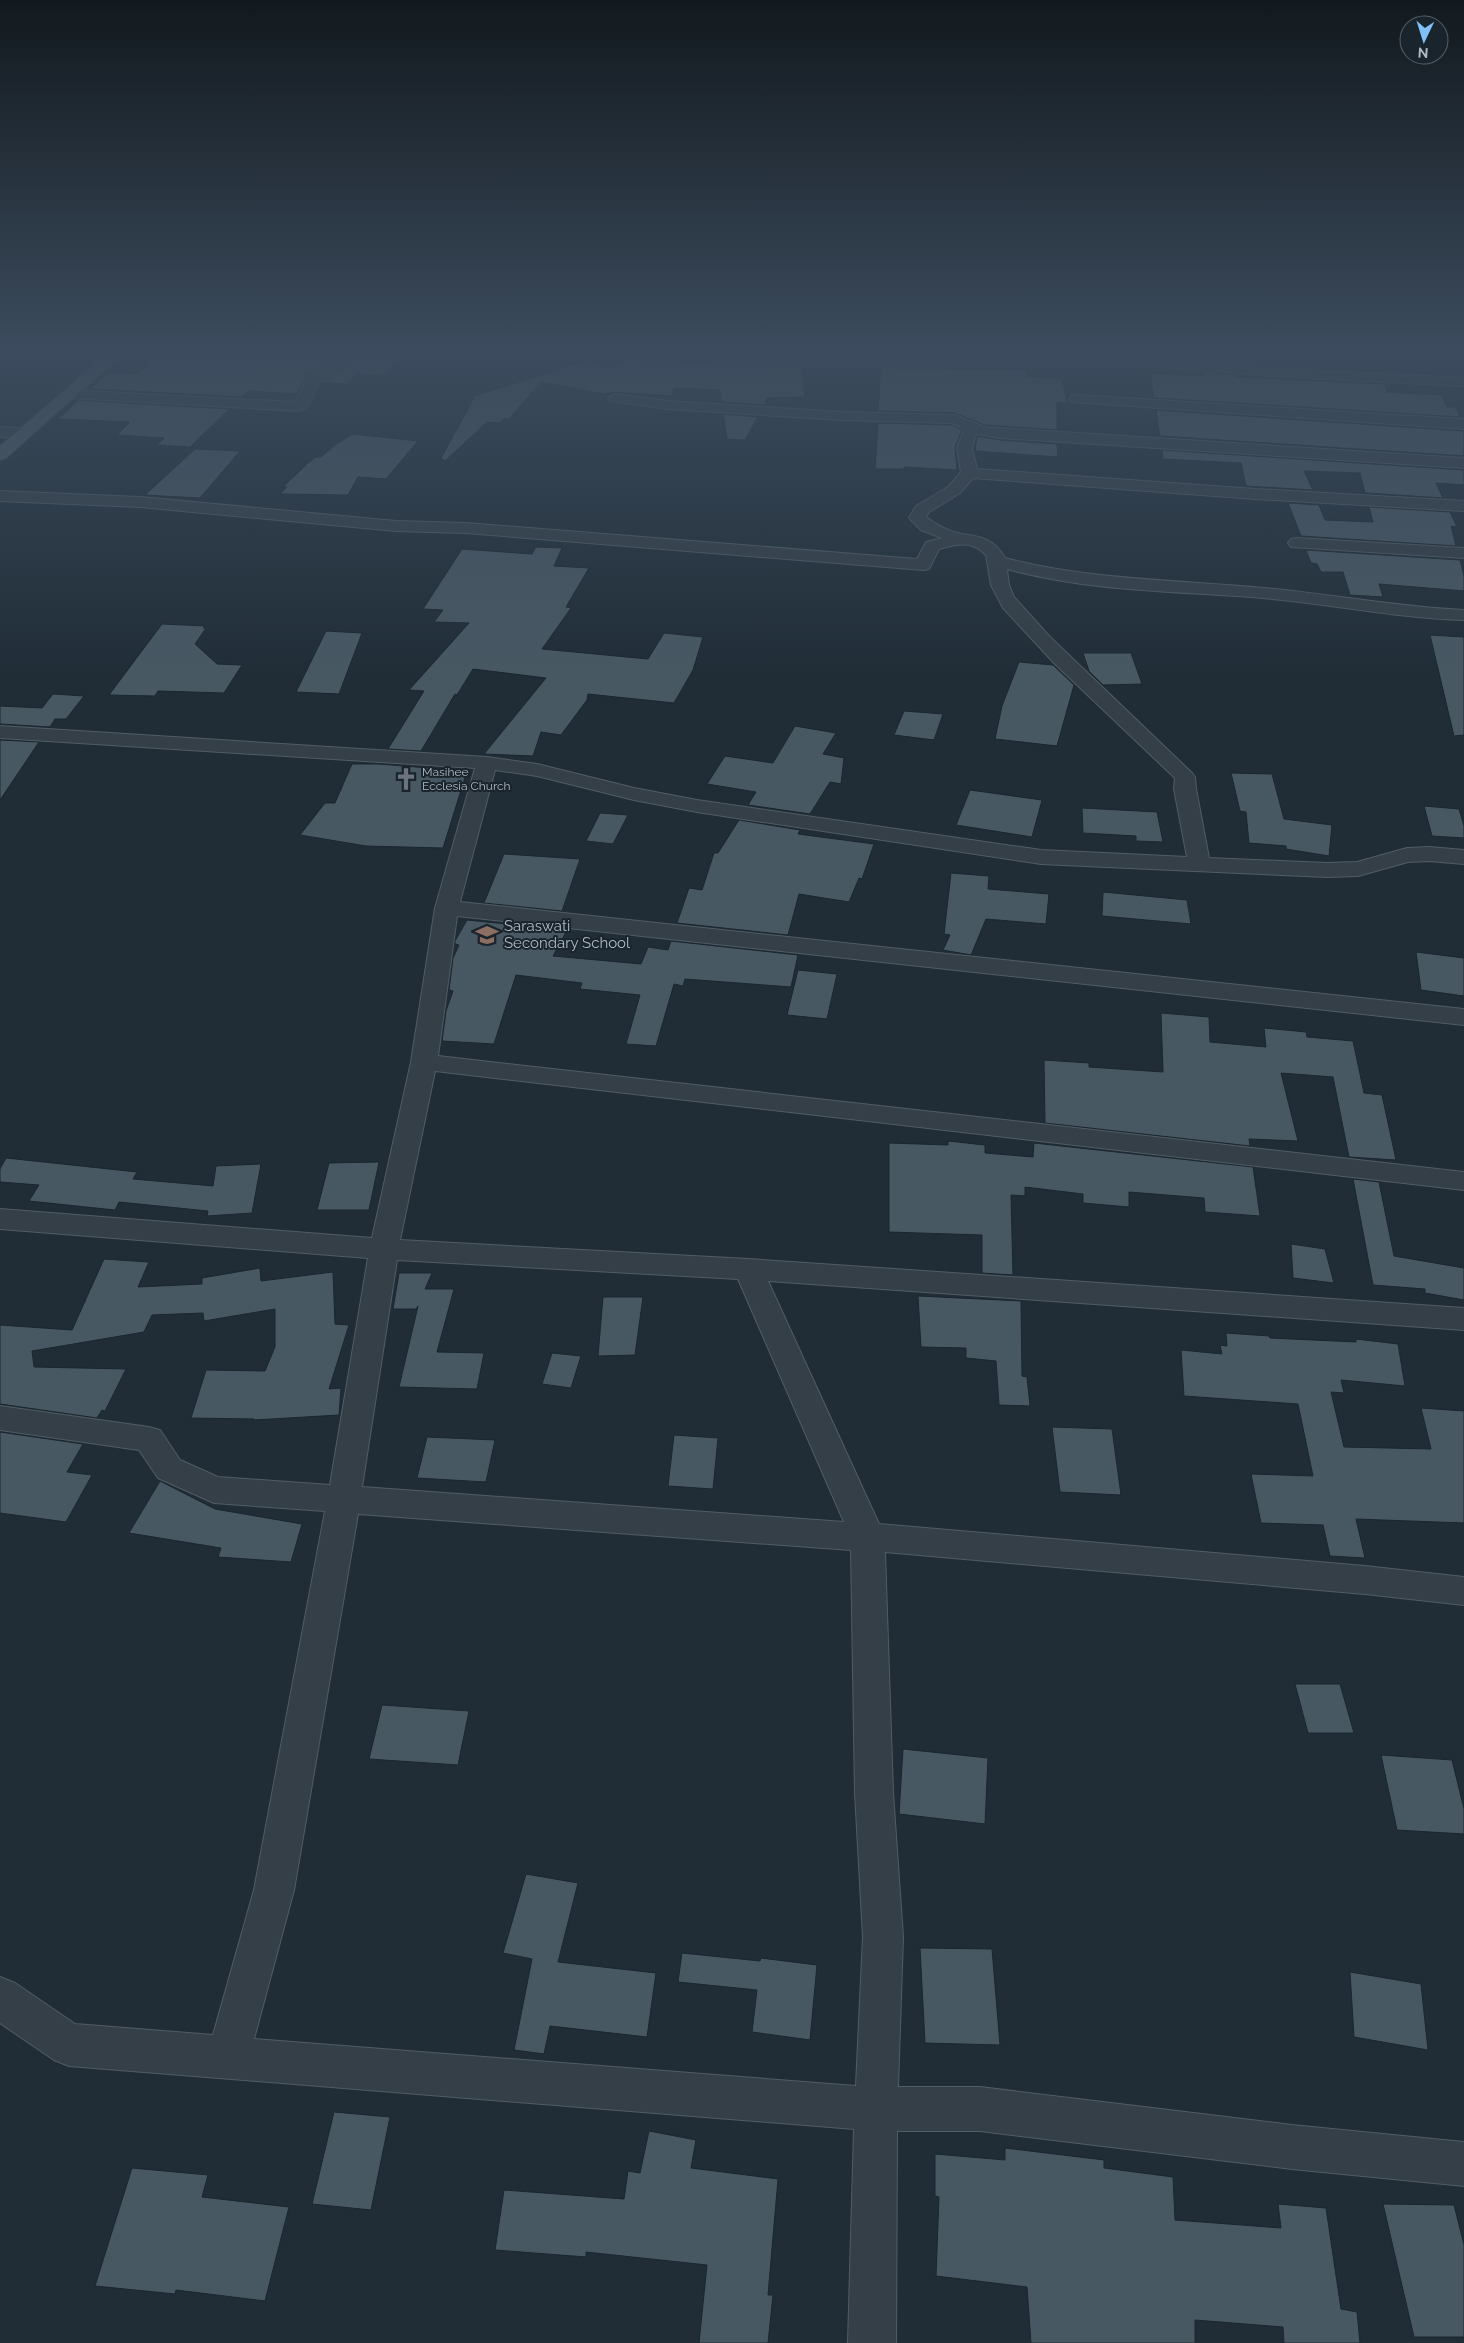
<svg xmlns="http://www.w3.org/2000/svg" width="1464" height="2343" font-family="Raleway,sans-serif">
  <rect width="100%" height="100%" fill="#202d37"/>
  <!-- building -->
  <path fill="#485863" stroke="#1b262e" d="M217,349l89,2 32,4 -31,20 -10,19 -49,-3 -6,6 -152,-8 18,-16 30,1 24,-22 52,2z
    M371,349h43l-34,27 -23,-3 -10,11 -25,-2z
    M646,349h109l-2,6z
    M915,349h28l1,7h-29z
    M587,360l25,9 7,-8 182,7 4,29 -38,1 -3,7 -43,-3 -1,-12 -46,-2 -2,8 -57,-4 -11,2 -63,-12 -32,37h-6l-3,4 -13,-1 -42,39 -4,-3 34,-62z
    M881,368l145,2 1,7 35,1 5,25 -10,-1v28l-72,-5 -30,-12 -77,-2z
    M1204,372l32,3v2l149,7 2,8 55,3 5,12h8l5,10 -306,-19 -4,-24 54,2z
    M78,400l151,9 -39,38 -33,-2 7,-7 -47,-3 13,-13 -72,-3z
    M1156,410l308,21v25l-304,-20z
    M723,414l35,3 -13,23 -18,-1z
    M878,423l74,2 10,5 -7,17 2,23 -53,-3v2h-29z
    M353,434l65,7 -32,38 -28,-2 -10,18 -68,-1 7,-7h-4l25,-24 8,-6h5l14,-12z
    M977,436l23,4 57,4 1,13 -83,-6z
    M195,449l45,2 -40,47 -55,-3z
    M1162,450l302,20v15l-28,-2 7,15 -78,-5 -5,-20 -56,-2 9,19 -67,-4 -5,-23 -78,-4z
    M1288,503l31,2 6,15 48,2 -4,-15 81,5 7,15 -6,-1 5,20 -155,-10z
    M536,547l26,1 -8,18 35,2 -23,39 5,1 -29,41 106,10 16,-26 39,4 -10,33 -19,33 -86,-9 -1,6 -26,35 -20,-3 -8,24 -49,-2 62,-76 -73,-9 -16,26 -2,-1 -34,57 -33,-2 36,-58 -15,-1 60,-67 -35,-1 9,-12 -20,-1 39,-60 70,5z
    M1306,550l154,10 4,16v15l-85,-7 4,13 -33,-2 -7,-23h-22l-4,-8 -6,-1z
    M162,624l43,2 -2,2h3l-11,16 22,20 25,1 -18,28 -66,-2 -3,5 -46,-1z
    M326,631l36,2 -23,61 -43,-2z
    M1430,635l34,2v98l-10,1z
    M1083,653h48l11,31 -39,1 -14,-14z
    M1019,662l34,3 21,20 -17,61 -62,-7 7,-33z
    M53,694l31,2 -18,23h-11l-5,8 -50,-3v-18l42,2z
    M904,711l39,3 -9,26 -40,-5z
    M795,726l41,7 -13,21 21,4 -3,26 -11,-2 -20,32 -62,-9 8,-13 -49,-8 18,-28 48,7z
    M0,740l39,2 -39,58z
    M352,764h26l89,7 -24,77 -77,-2 -66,-11 25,-32h10z
    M1231,773l41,1 12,45 48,6 -3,31 -43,-7v-3l-37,-3 -3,-31 -6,-1z
    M970,790l72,10 -10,37 -76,-12z
    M1424,806l35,3 5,17v12l-32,-2z
    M1082,808l75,4 6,30 -27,-1v-5l-53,-3z
    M600,813l28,2 -15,29 -27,-3z
    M739,820l61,10 -2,4 76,10 -12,35 -3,-1 -10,24 -50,-8 -11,41 -111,-12 12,-35 13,2 12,-37h4z
    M504,854l76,5 -18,52 -78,-8z
    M951,873l38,3 -1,13 61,5 -3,30 -60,-5 -15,36 -28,-5 7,-15 -6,-1z
    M1103,892l84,8 4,24 -89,-8z
    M467,920l89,9 -1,2 11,1 -13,24 88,8 7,-17 20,3 3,-9 127,14 -7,32 -106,-8 -2,7 -9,-2 -18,62 -30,-2 14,-49 -60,-6 2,-6 -66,-8 -22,69 -52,-3 4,-30 7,-20 -4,-1 4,-32 6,-13 -4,-1v-3z
    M1416,952l48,6v38l-43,-6z
    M798,970l39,4 -10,45 -40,-4z
    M1161,1013l48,4 1,25 56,5 -2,-19 42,4 1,5 46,4 11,52 18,2 14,65 -47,-3 -16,-80 -52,-4 17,68 -49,-2 1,7 -205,-23 -1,-63 45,3v4l74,5z
    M948,1141l37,4v8l48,4 1,-14 219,24 7,49 -55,-4 -1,-14 -75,-6v15l-46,-4v-9l-58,-7v9l-14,-1 2,80 -31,-2v-38l-93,-3v-89l59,2z
    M6,1158l131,14 -4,7 80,7 3,-20 45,-2 -9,49 -45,3 1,-5 -89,-9 -4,8 -86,-9 10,-16 -39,-3v-13z
    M379,1162l-10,48h-52l12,-47z
    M1353,1179l26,3 15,74 70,12v32l-39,-7v-4l-52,-4z
    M1291,1244l34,5 9,34 -41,-5z
    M104,1259l45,3 -11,25 64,-3v-6l58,-10 1,13 72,-9 2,52 14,1 -20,64 12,-1 -2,27 -85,5v-1l-63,-1 15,-48 59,1 10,-24v-38l-71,12 -1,-8 -51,2 -8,17 -112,19 2,16 92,2 -21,42 -3,-1 -5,8 -97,-14v-79l72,5z
    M399,1273h33l-7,16h29l-17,63 47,1 -7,36 -78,-2 19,-81 -2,3h-23z
    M918,1296l103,5 1,75 5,1 3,29 -31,-1 -3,-44 -30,-3v-10l-45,-1z
    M603,1297h40l-8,58 -37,1z
    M1226,1333l43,3 1,2 86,4v-3l42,5 7,42 -64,-6 3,13 -13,-1 13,55 87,2 -10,-41 43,3v112l-108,-4 9,39 -35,-2 -7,-31 -62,-2 -10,-49 62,2 -15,-72 -114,-8 -3,-46 41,4 -2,-9 7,1z
    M552,1353l29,3 -10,32 -29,-4z
    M1052,1427l60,2 9,66 -61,-3z
    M0,1432l83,12 -16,28 25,3 -26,47 -66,-9z
    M674,1435l44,3 -5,51 -45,-3z
    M427,1437l68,3 -9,42 -69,-4z
    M160,1481l55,28 87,15 -11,38 -73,-5 3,-9 -92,-15z
    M1295,1684h45l14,49h-46z
    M382,1705l87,6 -11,54 -89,-6z
    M903,1749l85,9 -3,66 -86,-10z
    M1381,1755l71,5 12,49v25l-67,-4z
    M526,1874l52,9 -20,79 98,11 -9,64 -97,-11 -6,28 -30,-4 18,-91 -29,-6z
    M920,1948l72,1 8,96 -75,-2z
    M682,1953l78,8 1,-3 56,7 -7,75 -58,-8 5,-42 -79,-8z
    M1350,1972l71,12 7,66 -74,-13z
    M334,2112l56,5 -19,93 -59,-6z
    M649,2131l47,9 -5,28 87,11 -10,116h5l-5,48h-69l8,-78 -121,-13v5l-91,-7 9,-60 120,9 4,-28 12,2z
    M1005,2148l99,12v8l69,9 2,43 106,8 -3,-24 48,4 15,101 16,3 3,31h-76l-1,-16 -88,-7v23h-164l-4,-56 -91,-11 3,-79 -4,-1v-42l70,6z
    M132,2168l76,7 -6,22 87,10 -24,94 -89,-11 -1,4 -80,-8z
    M1383,2204l71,1 10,40v92h-50z"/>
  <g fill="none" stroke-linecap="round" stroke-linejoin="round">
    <defs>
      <path id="street" d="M350,349h16l-47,33 -12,25 -7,4 -232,-13 -7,-4 7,-4 227,12 13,-25z
        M507,349h78l179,8 402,2 135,11 163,8v8l-163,-8 -135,-11 -402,-2 -83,-2 -167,-10z
        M615,394l53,7 174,11 113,3 30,12 15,1 464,30v10l-464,-30 -24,-4 -4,14 5,21 278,20 209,12v10l-209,-12 -282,-21 -13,15 -31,19 -3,5c9,7 24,15 36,17 19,2 33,6 43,24 85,22 172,22 259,30 67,6 133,19 200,22v10c-67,-2 -134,-16 -201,-22 -86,-7 -172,-6 -256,-29l2,16 5,12 36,40 142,136 3,4 1,12 13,69 118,5 30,-1 50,-14 22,-1 35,3v14l-35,-3 -21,1 -50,14 -31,1 -286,-13 -344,-52 -63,-12 -97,-24 -42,-6 -35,132 1004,107v16l-1007,-109 -19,140 1026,116v18l-1029,-119 -35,169 348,19 716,49v22l-696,-49 111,243 486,42 99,11v28l-99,-11 -480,-42 8,241 10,144 -5,150h82l312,38 172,17v44l-172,-17 -312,-38h-83l-1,212h-48l6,-214 -785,-63 -15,-6 -54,-37v-46l15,6 60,41 138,11 41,-145 71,-379 -111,-8 -56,-25 -19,-28 -139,-20v-24l149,21 11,3 20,30 38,17 112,8 38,-227 -368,-29v-20l372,29 39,-176 24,-154 40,-140 -475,-30v-12l487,31 50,7 97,24 63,12 344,50 146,7 -13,-68 1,-11 -119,-113 -53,-57 -12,-23 -5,-30c-14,-15 -29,-11 -47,-6l-10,20 -6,1 -457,-37 -70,-2 -256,-24 -140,-6v-10l140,6 256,24 70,2 451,36 9,-17 16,-4 -21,-8 -12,-12 7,-12 32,-19 13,-15 -4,-24 7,-19 -12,-6 -110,-3 -174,-11 -58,-8 -2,-3zM397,1260l341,19 106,243 -482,-35zM358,1514l493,36 4,243 8,144 -7,149 -602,-47 40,-149z
        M1076,395l388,24v10l-393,-27 -2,-3 2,-3z
        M0,427l23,1 8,5 -8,5 -23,-1z
        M1297,538l167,10v10l-173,-11 -3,-4 3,-4z"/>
      <path id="primary" d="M113,349h15l-122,109 -6,2v-14z"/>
    </defs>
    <!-- street casing -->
    <use href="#street" stroke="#515d65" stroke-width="2"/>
    <!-- primary casing -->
    <use href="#primary" stroke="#3d4851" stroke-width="2"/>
    <!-- street -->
    <use href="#street" fill="#343f47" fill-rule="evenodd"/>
    <!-- primary -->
    <use href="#primary" fill="#515e68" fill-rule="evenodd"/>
  </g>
  <!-- sky -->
  <linearGradient id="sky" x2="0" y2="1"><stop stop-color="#12191e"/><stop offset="0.52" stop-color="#3c4c5e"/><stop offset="1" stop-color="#3c4c5e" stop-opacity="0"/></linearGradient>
  <rect width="1464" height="677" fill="url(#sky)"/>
  <!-- icons -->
  <defs>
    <symbol id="church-bare" viewBox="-9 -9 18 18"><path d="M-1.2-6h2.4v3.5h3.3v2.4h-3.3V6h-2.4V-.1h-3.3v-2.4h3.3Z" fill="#6b7280" stroke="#19242c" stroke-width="2.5" paint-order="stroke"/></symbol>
    <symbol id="school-bare" viewBox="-9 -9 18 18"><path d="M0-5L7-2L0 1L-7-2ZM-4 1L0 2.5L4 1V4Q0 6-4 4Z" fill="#8d6e63" stroke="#19242c" stroke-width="2.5" paint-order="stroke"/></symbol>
  </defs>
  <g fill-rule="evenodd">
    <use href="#church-bare" x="390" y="763" width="32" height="32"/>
    <use href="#school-bare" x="471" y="919" width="32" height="32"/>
  </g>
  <g text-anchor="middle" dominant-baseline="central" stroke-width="4" stroke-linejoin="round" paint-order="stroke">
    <!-- far-poi labels -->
    <g font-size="12" fill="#aebac4" stroke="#19242c" text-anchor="start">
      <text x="422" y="772">Masihee<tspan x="422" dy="14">Ecclesia Church</tspan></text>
    </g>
    <!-- poi labels -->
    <g font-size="15" fill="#aebac4" stroke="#19242c" text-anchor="start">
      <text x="504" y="926">Saraswati<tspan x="504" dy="17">Secondary School</tspan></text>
    </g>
  </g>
  <!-- north arrow -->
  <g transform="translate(1424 40) rotate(184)"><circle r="24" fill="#19242c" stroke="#556069"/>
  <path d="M0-4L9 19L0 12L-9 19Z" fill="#80bff7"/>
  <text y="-8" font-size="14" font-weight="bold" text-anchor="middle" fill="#aebac4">N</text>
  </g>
</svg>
